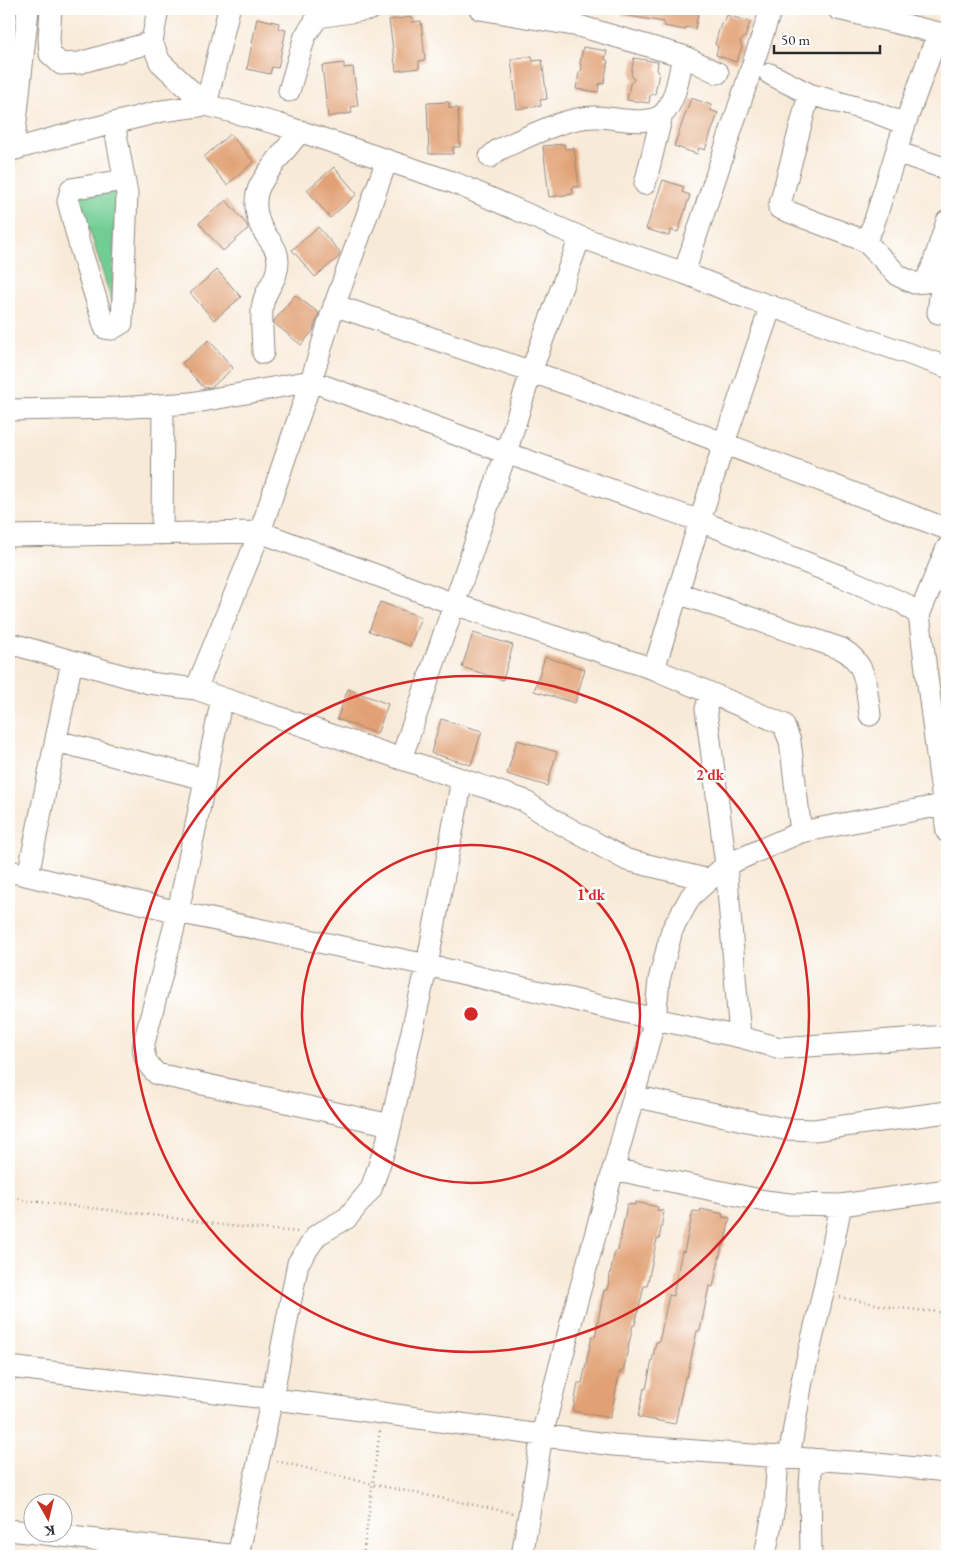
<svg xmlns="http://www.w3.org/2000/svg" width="956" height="1565" font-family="'EB Garamond',serif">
  <rect width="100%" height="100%" fill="#fff"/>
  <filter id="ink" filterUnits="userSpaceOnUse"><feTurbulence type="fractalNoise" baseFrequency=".02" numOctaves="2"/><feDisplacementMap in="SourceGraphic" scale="10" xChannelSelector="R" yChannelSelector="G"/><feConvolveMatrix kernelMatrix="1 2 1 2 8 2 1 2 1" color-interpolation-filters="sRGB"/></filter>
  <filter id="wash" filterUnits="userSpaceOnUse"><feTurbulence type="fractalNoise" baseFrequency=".0096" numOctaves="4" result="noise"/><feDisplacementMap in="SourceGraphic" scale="20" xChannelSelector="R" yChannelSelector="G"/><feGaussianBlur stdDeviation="1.12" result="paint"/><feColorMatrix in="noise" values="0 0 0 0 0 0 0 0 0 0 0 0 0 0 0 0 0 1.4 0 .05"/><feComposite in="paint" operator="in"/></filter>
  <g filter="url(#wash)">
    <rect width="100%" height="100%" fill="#f8ead8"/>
    <!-- green -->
    <path fill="#72cd94" stroke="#4e7c60" d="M115,192l-2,114 -33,-107v-4z"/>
    <g id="blocks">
      <!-- building -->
      <path fill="#e1a175" d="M623,9h76l-4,20 -9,-2 -1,3 -21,-4v-4l-42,-7z
        M727,15l23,7 -5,15 -5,4 2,6 -6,15 -20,-7 2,-8 -3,-3 6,-21 3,-1z
        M411,17l1,5 9,-1 4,39 -6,1v7l-23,3 -7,-51z
        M257,18l22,5 -1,5 8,2 -8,38 -6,-1 -2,7 -23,-5z
        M583,47l24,4 -2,8 3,2 -4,22 -5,1 -1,8 -22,-3 3,-16 3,-4 -2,-6z
        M532,56l1,5 9,-1 5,39 -7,1 1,6 -24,3 -6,-50z
        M634,58l24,4 -1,8 2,2 -4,22 -5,1 -1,8 -22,-3 3,-16 4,-4 -3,-6z
        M344,63v5l9,-1 5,39 -7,1 1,6 -24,4 -6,-51z
        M691,98l20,7 -1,5 8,3 -13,37 -6,-2 -2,6 -23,-8z
        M449,102v6h9l2,39h-7v7h-24l-2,-51z
        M230,134l24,28 -27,23 -23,-28z
        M564,144l1,5 9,-1 5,39h-7l1,7 -24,3 -6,-51z
        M334,167l23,27 -27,24 -23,-28z
        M663,180l21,7 -2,5 8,3 -12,37 -7,-2 -2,6 -23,-7z
        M226,200l21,25 1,4 -25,22 -24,-28z
        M318,227l22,25 -2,6 -23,19 -23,-27z
        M217,270l24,27 -27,23 -24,-27z
        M295,295l24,18 -6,18 -12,14 -27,-22v-2z
        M209,340l24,28 -21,19 -8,1 -22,-25z
        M380,602l41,15 -11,29 -41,-15z
        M473,633l40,12 -10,35 -41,-13z
        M545,657l40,12 -10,34 -41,-12z
        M348,689l40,15 -11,30 -40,-15z
        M441,719l41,12 -11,34 -40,-12z
        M517,740l40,12 -10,34 -40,-12z
        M635,1202l23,5 -1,3 7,1 -5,29 -2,-1 -10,47h-3l-9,39h-2l-10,47 -3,-1 -10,47 -37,-7 5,-28h4l10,-47 3,1 9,-47h3l8,-40 3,1 9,-47 8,1z
        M701,1209l22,5 -1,3 8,1 -6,28h-2l-9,41 -4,-1 -9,45h-3l-10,46h-2l-10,47 -37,-7 6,-29 2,1 10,-47h3l10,-47 4,1 9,-45 2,1 9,-41 7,1z"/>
    </g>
  </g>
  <g filter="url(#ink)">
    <use href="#blocks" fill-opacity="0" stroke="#928a82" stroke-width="1"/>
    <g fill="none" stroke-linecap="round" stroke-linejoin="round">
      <defs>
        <path id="minor" d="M51,9l-2,29 1,16 11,10 18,-1 73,-21
          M158,9l-6,33 8,20 46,43
          M480,9l99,17 104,30 35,17
          M838,9l109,26
          M938,33l-33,91 -32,102 -8,15 34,35 15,7 11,-1 7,-14 15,-47
          M770,74l39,20 65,18 31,12
          M289,91l16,-55 13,-19 53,-8
          M809,94l-30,114 86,33
          M206,105l23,-96
          M114,123l13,71 -5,129 -10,6 -7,-1 -25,-81 -12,-46 3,-12 53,-9
          M13,150l15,-141
          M9,151l45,-13 108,-27 44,-6 72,19 177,59 125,54 104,36 63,25 200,69
          M896,152l51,17
          M490,157l8,-7c27,-12 69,-34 98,-33 17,0 53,10 67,-3 13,-13 16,-40 20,-58
          M645,184l17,-69
          M684,273l87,-264
          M334,305l248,84 365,140
          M938,313l3,-24 6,-16
          M263,353c0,-14 -3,-37 0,-50 4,-17 15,-23 15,-42 0,-14 -11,-22 -17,-34 -5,-11 -7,-26 -3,-37 6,-16 31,-45 43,-59
          M9,410l109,-2 73,-5 120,-22 195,72 194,68 145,57 58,25 16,12 28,217
          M162,534l1,-129
          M9,536l251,-4 194,72 200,65 129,55 7,17 11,91
          M678,593l164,56c26,15 24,39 28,66
          M919,615l28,-67
          M9,643l140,40 47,6 26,9 301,102 29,19 75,41 82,20
          M654,669l70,-226 47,-137
          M196,689l64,-157 51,-151 21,-69 55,-152
          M222,698l-44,214 -34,131c-2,13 3,22 13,31l234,51
          M56,741l149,38
          M401,759l105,-306 25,-81 49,-135
          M9,871l169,41 249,53 228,54 4,-39 13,-50 19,-34 35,-31 -20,-156 4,-16
          M28,875l44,-214
          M740,1037l-14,-172 75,-33 146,-28
          M634,1096l150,33 30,1 133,-18
          M613,1169l152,32 25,3 51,1 106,-15
          M9,1367l322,39 282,39 253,18 81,8
          M789,1457l13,-76 21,-88 18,-88
          M9,1530l229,26
          M238,1556l34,-158 26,-135 19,-28 30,-17 24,-29 16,-47 40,-177 35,-185
          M522,1556l20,-121 30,-116 83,-300 85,18 40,11 167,-12
          M765,1556l10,-54 3,-46
          M811,1556l-1,-71 2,-26"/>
      </defs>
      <!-- minor casing -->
      <use href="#minor" stroke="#928a82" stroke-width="23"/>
      <!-- path -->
      <path stroke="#928a82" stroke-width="2.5" stroke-dasharray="1 4" stroke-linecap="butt" d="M9,1195l13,5 130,15 77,11 69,6
        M840,1297l50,10 57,6
        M277,1461l95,23 141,29
        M363,1556l17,-127"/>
      <!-- minor -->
      <use href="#minor" stroke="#fff" stroke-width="21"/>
    </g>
  </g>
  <!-- distance rings -->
  <g fill="none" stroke="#d62828" stroke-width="2.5">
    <circle cx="471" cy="1014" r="169"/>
    <circle cx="471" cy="1014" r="338"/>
  </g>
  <circle cx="471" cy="1014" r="8" fill="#d62828" stroke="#fff" stroke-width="2.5"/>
  <g font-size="15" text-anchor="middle" font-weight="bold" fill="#d62828" stroke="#fff" stroke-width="5" stroke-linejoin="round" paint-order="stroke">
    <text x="710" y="780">2 dk</text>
    <text x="591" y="900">1 dk</text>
  </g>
  <!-- margin -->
  <rect width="956" height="1565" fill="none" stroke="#fff" stroke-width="30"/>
  <!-- north arrow -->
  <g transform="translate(48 1518) rotate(172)"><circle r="24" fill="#ffffff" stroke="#aaaaaa"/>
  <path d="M0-4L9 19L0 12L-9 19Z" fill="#c8321e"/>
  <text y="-8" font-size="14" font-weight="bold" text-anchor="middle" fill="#2b2b2b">K</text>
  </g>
  <!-- scale -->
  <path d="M774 45v8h106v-8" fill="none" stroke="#2b2b2b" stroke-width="2.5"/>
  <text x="781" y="45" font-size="15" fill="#2b2b2b" stroke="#ffffff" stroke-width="4" paint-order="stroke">50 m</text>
</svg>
